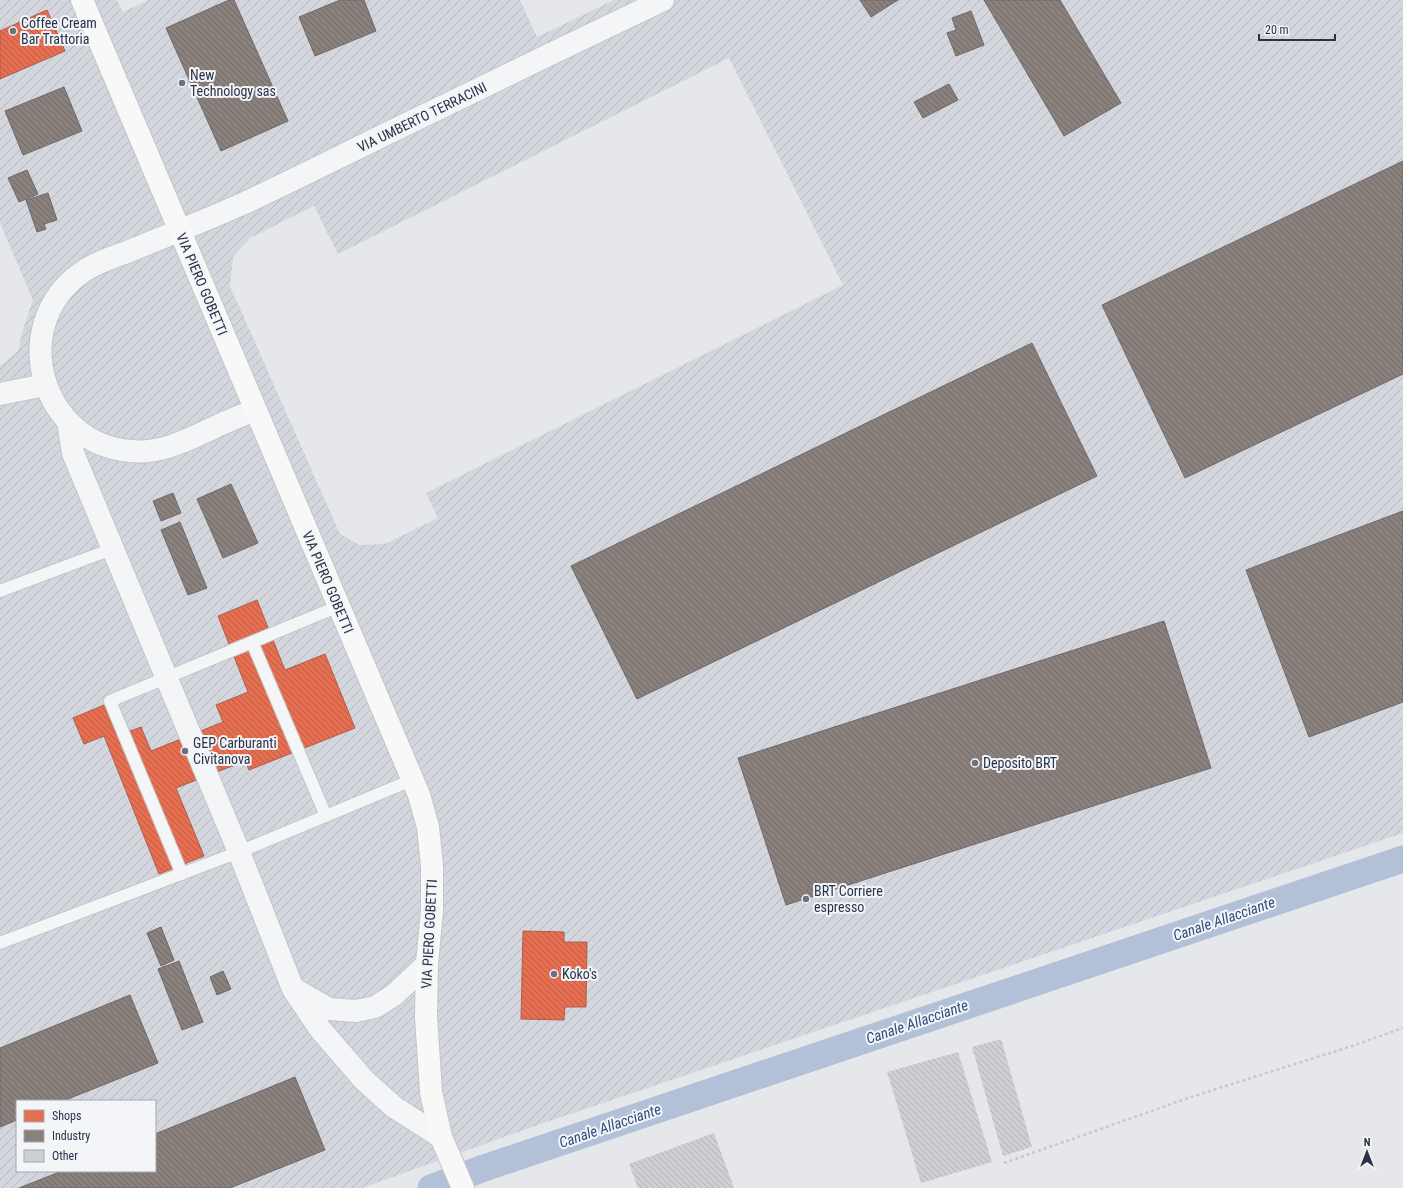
<svg xmlns="http://www.w3.org/2000/svg" width="1403" height="1188" font-family="'Roboto Condensed',sans-serif">
  <defs>
    <pattern id="industrial-furrows" width="10" height="10" patternUnits="userSpaceOnUse"><rect width="10" height="10" fill="#d3d6dd"/><path d="M-1 1l2-2M0 10L10 0M9 11l2-2" fill="none" stroke="#b5b8bf"/></pattern>
    <pattern id="shops-back-hatch" width="6" height="6" patternUnits="userSpaceOnUse"><rect width="6" height="6" fill="#e76f51"/><path d="M-1 5l2 2M0 0l6 6M5-1l2 2" fill="none" stroke="#bb5c45"/></pattern>
    <pattern id="industry-back-hatch" width="6" height="6" patternUnits="userSpaceOnUse"><rect width="6" height="6" fill="#8a817c"/><path d="M-1 5l2 2M0 0l6 6M5-1l2 2" fill="none" stroke="#716a67"/></pattern>
    <pattern id="building-back-hatch" width="6" height="6" patternUnits="userSpaceOnUse"><rect width="6" height="6" fill="#cecfd3"/><path d="M-1 5l2 2M0 0l6 6M5-1l2 2" fill="none" stroke="#b1b2b6"/></pattern>
  </defs>
  <rect width="100%" height="100%" fill="#e5e7ea"/>
  <!-- industrial -->
  <path fill="url(#industrial-furrows)" fill-rule="evenodd" d="M0,0h117l6,12 25,-12h372l17,37 77,-37h789v833l-868,293 -173,62h-362v-822l18,-15 5,-22 10,-29 -33,-77zM729,58l114,227 -417,208 12,25 -53,26 -25,1 -20,-11 -110,-248 3,-29 17,-19 64,-32 24,48zM17,1101h138v70h-138z"/>
  <!-- shops -->
  <path fill="url(#shops-back-hatch)" stroke="#ae5d4e" d="M47,10l18,41 -65,28v-48z
    M257,600l28,70 40,-16 30,74 -106,42 -4,-9 -69,27 28,68 -45,18 -55,-138 -20,8 -11,-26 31,-13 13,31 24,-9 10,24 72,-29 -7,-17 32,-13 -30,-76z
    M523,931l41,1v10h23l-1,65h-21l-1,13 -43,-1z"/>
  <!-- industry -->
  <path fill="url(#industry-back-hatch)" stroke="#6d696c" d="M229,0h5l54,121 -67,30 -55,-123z
    M340,0h24l12,31 -61,25 -16,-39z
    M860,0h38l-27,17z
    M984,0h76l61,103 -57,33z
    M971,11l13,34 -28,11 -9,-23 9,-3 -4,-12z
    M949,84l9,16 -35,18 -9,-16z
    M64,87l18,44 -59,24 -18,-44z
    M1403,161v213l-218,104 -83,-173z
    M27,170l11,24 -19,8 -11,-24z
    M48,193l9,27 -13,4 2,5 -9,3 -11,-32z
    M1032,343l65,133 -460,223 -66,-133z
    M231,484l27,59 -35,15 -26,-59z
    M173,493l8,20 -20,8 -8,-20z
    M1403,511v191l-94,35 -63,-167z
    M180,522l27,66 -19,7 -27,-65z
    M1164,621l47,147 -425,137 -48,-147z
    M161,927l13,33 -13,6 -14,-33z
    M179,961l24,61 -21,8 -24,-61z
    M223,971l8,18 -14,6 -7,-18z
    M130,995l28,68 -95,38h-46v19l-17,7v-79z
    M295,1077l30,73 -95,38h-211l43,-17h93v-37z"/>
  <g fill="none" stroke-linecap="round" stroke-linejoin="round">
    <!-- canal -->
    <path stroke="#b2c1d7" stroke-width="27" d="M431,1188l53,-20 919,-309"/>
  </g>
  <!-- building -->
  <path fill="url(#building-back-hatch)" d="M1001,1039l31,108 -29,9 -31,-109z
    M958,1052l34,110 -71,21 -34,-111z
    M714,1133l20,55h-96l-9,-24z"/>
  <g fill="none" stroke-linecap="round" stroke-linejoin="round">
    <defs>
      <path id="lane" d="M0,591l112,-42
        M252,642l74,174
        M182,874l-72,-173 229,-95
        M0,943l239,-91 173,-72"/>
      <path id="street" d="M0,394l45,-9
        M255,410c-14,6 -28,11 -42,18 -26,12 -52,26 -82,23 -90,-7 -124,-125 -50,-178 16,-12 37,-17 56,-25 34,-14 69,-28 103,-43 48,-22 95,-46 142,-69 94,-46 187,-91 281,-136
        M68,422l5,31 166,399 54,137 27,40 44,51 30,27 47,30
        M296,990l33,19 27,2 19,-4 19,-12 33,-31"/>
      <path id="secondary" d="M82,0l337,795 9,32 4,39v44l-5,54 -1,53 5,75 10,45 22,51"/>
    </defs>
    <!-- lane casing -->
    <use href="#lane" stroke="#c3c5c8" stroke-width="14"/>
    <!-- street casing -->
    <use href="#street" stroke="#c3c5c8" stroke-width="24"/>
    <!-- secondary casing -->
    <use href="#secondary" stroke="#c3c5c8" stroke-width="24"/>
    <!-- path -->
    <path stroke="#c6c8cd" stroke-width="2.5" stroke-dasharray="3 3" stroke-linecap="butt" d="M1004,1163l190,-67 158,-50 51,-18"/>
    <!-- lane -->
    <use href="#lane" stroke="#f4f5f7" stroke-width="12"/>
    <!-- street -->
    <use href="#street" stroke="#f4f5f7" stroke-width="22"/>
    <!-- secondary -->
    <use href="#secondary" stroke="#f8f8f8" stroke-width="22"/>
  </g>
  <!-- markers -->
  <g fill="#6b717f" stroke="#f3f5f9" stroke-width="1.5">
    <circle cx="13" cy="31" r="4"/>
    <circle cx="182" cy="83" r="4"/>
    <circle cx="185" cy="751" r="4"/>
    <circle cx="975" cy="763" r="4"/>
    <circle cx="806" cy="899" r="4"/>
    <circle cx="554" cy="974" r="4"/>
  </g>
  <g text-anchor="middle" dominant-baseline="central" stroke-width="4" stroke-linejoin="round" paint-order="stroke">
    <!-- poi labels -->
    <g font-size="14" fill="#293246" stroke="#f3f5f9" text-anchor="start">
      <text x="21" y="23">Coffee Cream<tspan x="21" dy="16">Bar Trattoria</tspan></text>
      <text x="190" y="75">New<tspan x="190" dy="16">Technology sas</tspan></text>
      <text x="193" y="743">GEP Carburanti<tspan x="193" dy="16">Civitanova</tspan></text>
      <text x="983" y="763">Deposito BRT</text>
      <text x="814" y="891">BRT Corriere<tspan x="814" dy="16">espresso</tspan></text>
      <text x="562" y="974">Koko's</text>
    </g>
    <!-- street labels -->
    <g font-size="14" fill="#293246" stroke="#f3f5f9">
      <text transform="translate(422 117) rotate(-26)">VIA UMBERTO TERRACINI</text>
      <text transform="translate(202 284) rotate(67)">VIA PIERO GOBETTI</text>
      <text transform="translate(328 582) rotate(67)">VIA PIERO GOBETTI</text>
      <text transform="translate(429 934) rotate(-87)">VIA PIERO GOBETTI</text>
    </g>
    <!-- water labels -->
    <g font-size="15" font-style="italic" fill="#304d7e" stroke="#f3f5f9">
      <text transform="translate(1224 919) rotate(-19)">Canale Allacciante</text>
      <text transform="translate(917 1022) rotate(-19)">Canale Allacciante</text>
      <text transform="translate(610 1126) rotate(-19)">Canale Allacciante</text>
    </g>
  </g>
  <!-- legend -->
  <rect x="16" y="1100" width="140" height="72" fill="#f3f5f9" stroke="#a2a7b1"/>
  <rect x="24" y="1110" width="20" height="12" fill="#e76f51" stroke="#a2a7b1"/>
  <text x="52" y="1120" font-size="12" fill="#293246">Shops</text>
  <rect x="24" y="1130" width="20" height="12" fill="#8a817c" stroke="#a2a7b1"/>
  <text x="52" y="1140" font-size="12" fill="#293246">Industry</text>
  <rect x="24" y="1150" width="20" height="12" fill="#cecfd3" stroke="#a2a7b1"/>
  <text x="52" y="1160" font-size="12" fill="#293246">Other</text>
  <!-- north arrow -->
  <g transform="translate(1367 1152)" stroke="#f3f5f9" stroke-width="3" paint-order="stroke">
  <path d="M0-3L7 15L0 10L-7 15Z" fill="#293246"/>
  <text y="-6" font-size="11" font-weight="bold" text-anchor="middle" fill="#293246">N</text>
  </g>
  <!-- scale -->
  <path d="M1259 34v6h76v-6" fill="none" stroke="#293246" stroke-width="2"/>
  <text x="1265" y="34" font-size="12" fill="#293246" stroke="#f3f5f9" stroke-width="3" paint-order="stroke">20 m</text>
</svg>
